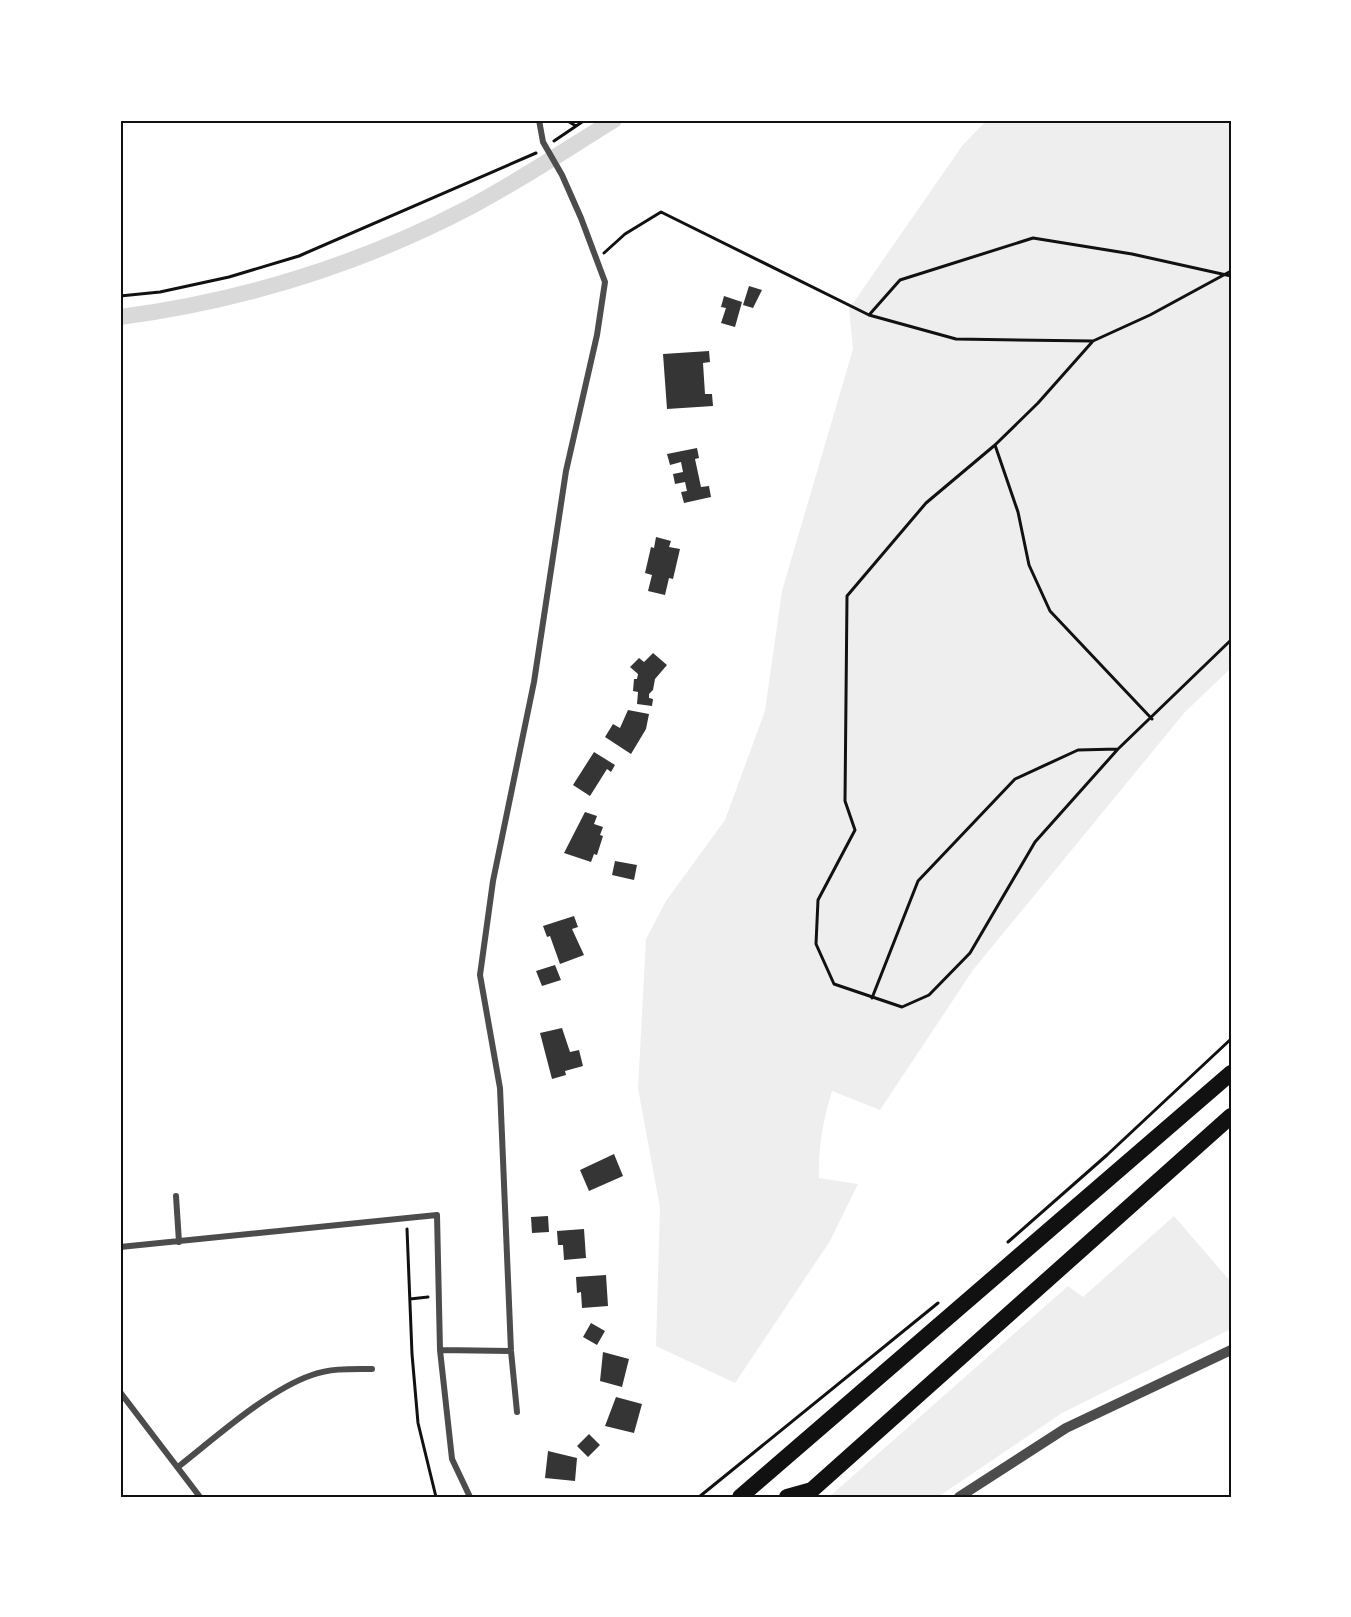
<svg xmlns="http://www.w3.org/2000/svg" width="1351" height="1617" font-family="Raleway,sans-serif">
  <rect width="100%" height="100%" fill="#fff"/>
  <!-- green -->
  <path fill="#eee" d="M987,120h244v548l-46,44 -212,258 -93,140 -48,-19c-9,29 -14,57 -13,87l39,6 -28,57 -95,142 -79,-37 4,-138 -22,-120 8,-149 20,-38 59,-81 40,-109 17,-120 71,-242 -4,-40 113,-163z
    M1174,1216l57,66v47l-169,84 -124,84h-109l239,-211 15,11z"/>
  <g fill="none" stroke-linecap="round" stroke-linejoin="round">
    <!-- canal -->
    <path stroke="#d9d9d9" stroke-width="16" d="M120,317c122,-16 241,-53 350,-110 49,-26 97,-58 144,-87"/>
  </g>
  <!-- building -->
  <path fill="#353535" d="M749,286l13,4 -9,18 -10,-3z
    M724,296l18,6 -7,25 -14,-4 5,-15 -5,-1z
    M709,351l1,11 -7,1 2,31h7l1,12 -46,3 -4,-55z
    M697,448l2,10 -4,1 6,28 8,-1 2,11 -27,6 -3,-11 6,-1 -2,-9 -10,2 -2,-10 10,-2 -2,-10 -11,3 -3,-11z
    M656,537l15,4 -2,6 11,2 -7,30 -4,-1 -4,17 -17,-4 4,-16 -7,-2 6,-26 3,1z
    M653,653l14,12 -12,14 -2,11 -4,4v4l4,1 -1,7 -15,-2 1,-12 -5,-1 1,-12h3l1,-5 -8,-7 9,-9 5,4z
    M628,710l21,4 -3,15 -15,25 -26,-17 8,-13 7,4z
    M594,752l21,13 -4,7 -4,-3 -17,27 -17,-11z
    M585,812l12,4 -3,8 9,3 -3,8 3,1 -6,19 -3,-1 -3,8 -27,-9z
    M615,861l22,4 -3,15 -22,-5z
    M574,916l4,11 -6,2 12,26 -24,9 -10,-28 -3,1 -4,-11z
    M555,965l6,15 -19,6 -6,-15z
    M562,1028l8,24 9,-2 4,16 -18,5 1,4 -14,4 -12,-46z
    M614,1154l9,22 -34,15 -9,-21z
    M548,1216l1,16 -17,1 -1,-16z
    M584,1229l2,29 -22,2 -1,-15h-5l-1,-14z
    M606,1275l2,31 -26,2 -1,-16 -4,1 -1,-16z
    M591,1323l14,8 -8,14 -14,-8z
    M603,1352l26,7 -7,28 -22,-6z
    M616,1397l26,7 -8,29 -29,-7z
    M589,1434l11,11 -12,12 -11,-11z
    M548,1451l29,7 -2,23 -30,-3z"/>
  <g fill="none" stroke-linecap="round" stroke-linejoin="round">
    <!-- path -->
    <path stroke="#111" stroke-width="3" d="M566,120l10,6
      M554,141l31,-21
      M604,253l21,-19 36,-22 208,103 87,24 137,2
      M1231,271l-81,44 -57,26 -55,62 -43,42 -69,58 -79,93 -2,205 10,29 -37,70 -2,44 18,40 68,23 27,-12 41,-42 65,-111 83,-93 113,-109
      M120,296l40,-4 69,-15 70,-21 237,-103
      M869,315l31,-35 133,-42 99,16 99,22
      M995,445l23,67 11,53 21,46 102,108
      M872,998l46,-117 97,-102 63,-29 40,-1
      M407,1229l5,125 6,69 18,74
      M1008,1242l99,-87 124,-116
      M410,1299l18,-2
      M699,1497l239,-194"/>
    <!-- minor -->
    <path stroke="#4c4c4c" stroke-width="6" d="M176,1196l3,46
      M120,1247l317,-32 3,135 12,109 18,38
      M440,1350l71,1
      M120,1392l80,105
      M517,1412l-6,-61 -11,-263 -20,-113 13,-94 41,-199 32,-211 31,-136 8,-53 -24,-64 -19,-43 -19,-33 -4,-22
      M178,1467c37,-29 90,-77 134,-92 19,-7 40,-6 60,-6"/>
    <!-- tertiary -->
    <path stroke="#4c4c4c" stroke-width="10" d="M959,1497l107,-69 165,-78"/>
    <!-- trunk -->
    <path stroke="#111" stroke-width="16" d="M740,1497l491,-424
      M787,1497l25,-7
      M804,1497l427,-381"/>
  </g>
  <!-- border -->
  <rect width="1351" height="1617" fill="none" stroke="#ffffff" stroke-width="243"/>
  <rect x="122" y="122" width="1108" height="1374" fill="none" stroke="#111" stroke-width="2"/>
</svg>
